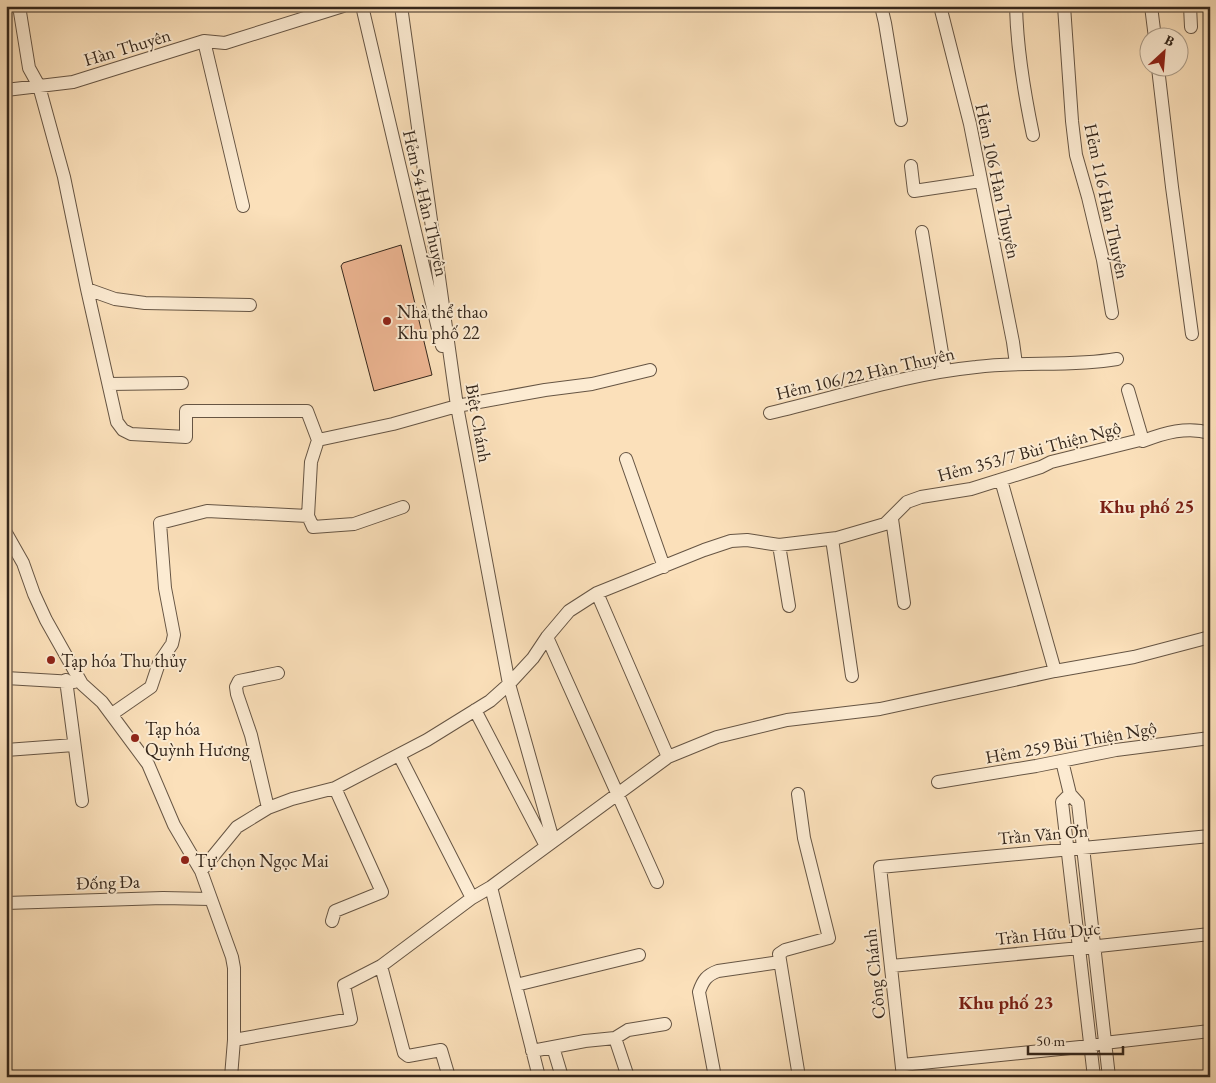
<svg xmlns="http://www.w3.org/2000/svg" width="1216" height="1083" font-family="'EB Garamond',serif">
  <rect width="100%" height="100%" fill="#fbe0ba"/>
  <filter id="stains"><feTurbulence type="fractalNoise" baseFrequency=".004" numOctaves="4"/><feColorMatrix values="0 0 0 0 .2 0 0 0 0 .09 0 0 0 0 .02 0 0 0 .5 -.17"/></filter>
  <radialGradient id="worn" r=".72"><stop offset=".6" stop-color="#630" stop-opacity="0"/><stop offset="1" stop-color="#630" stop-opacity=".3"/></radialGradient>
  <!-- building -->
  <path fill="#edb592" stroke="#35271c" d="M401,245l31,130 -58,16 -33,-125 2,-3z"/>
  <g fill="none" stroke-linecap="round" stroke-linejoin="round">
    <defs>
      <path id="minor" d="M19,6l10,62 10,18 25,91 23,112 30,133 6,8 8,4 55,3v-26h121l11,29 -7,22 -3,54
        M362,6l80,340
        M401,6l56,400 52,278 44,156
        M881,6l4,17 16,97
        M940,6l30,118 43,218 3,22
        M1016,6c1,44 8,86 17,129
        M1064,6l8,115 4,34 12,42 15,63 9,53
        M1151,6l4,32
        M1190,6l1,21
        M204,41l39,165
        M1158,68l14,119 20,147
        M6,90l67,-8 131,-41 21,2 118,-37
        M911,166l3,25 67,-10
        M922,232l23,139
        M87,289l28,10 30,4 105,2
        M109,384l73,-1
        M1128,390l15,51
        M770,413c68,-16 136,-39 206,-46 47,-6 94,0 141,-8
        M318,440l75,-16 64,-18 88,-16 47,-6 58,-14
        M626,459l38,108
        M1001,480l54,191
        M892,519l12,84
        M6,533l17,30 11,31 12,26 36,64 20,18 46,62 26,61 27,46 31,86 2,11v72l-3,37
        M832,539l20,137
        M779,545l10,61
        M597,593l71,164
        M547,637l110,245
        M6,678l68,4
        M66,680l16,121
        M475,710l71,136
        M112,714l39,-27 8,-24 13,-19 2,-9 -9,-47 -5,-65 47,-12 101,5 5,11 41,-3 49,-17
        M6,750l68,-5
        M399,755l73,143
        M1062,761l8,33 8,9 31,274
        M938,782l98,-16 80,-16 94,-12
        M798,794l6,44 25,100 -44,12 -6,4 20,123
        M1070,794l-8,8 32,275
        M268,808l-17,-73 -14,-41 -1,-7 3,-6 39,-8
        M201,871l36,-44 31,-19 24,-9 43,-11 92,-48 63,-39 19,-17 24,-26 14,-21 22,-26 28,-18 107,-43 27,-9 16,-1 32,5 58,-7 48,-14 22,-22 14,-5 50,-8 70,-22 10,-5 89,-22 3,1c21,-8 44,-15 67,-8
        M491,887l48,190
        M6,903l157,-5 47,1
        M332,921l3,-10 47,-19 -47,-104
        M381,966l23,87 4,3 33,-6 8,27
        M891,966l189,-18 130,-14
        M516,985l123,-30
        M615,1038l13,39
        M234,1040l117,-21 -7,-34 37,-19 91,-68 19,-11 177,-130 49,-20 70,-17 93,-11 175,-38 79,-14 76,-20
        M553,1047l9,30
        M532,1051l53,-10 30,-3 13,-8 37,-6
        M902,1065l188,-19 14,-3 106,-12
        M715,1077l-16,-85c4,-12 8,-17 19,-21l62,-9
        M903,1077l-23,-210 330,-31"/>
    </defs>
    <!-- minor casing -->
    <use href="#minor" stroke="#654" stroke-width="14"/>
    <!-- minor -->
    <use href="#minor" stroke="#fcebd2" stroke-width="12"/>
  </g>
  <!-- markers -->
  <g fill="#8f2418" stroke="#fcebd2" stroke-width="2">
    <circle cx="387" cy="321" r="5"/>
    <circle cx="51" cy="660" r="5"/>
    <circle cx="135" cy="738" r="5"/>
    <circle cx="185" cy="860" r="5"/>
  </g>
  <g text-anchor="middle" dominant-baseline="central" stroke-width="4" stroke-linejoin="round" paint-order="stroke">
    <!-- street labels -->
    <g font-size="18" fill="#35271c" stroke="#fcebd2">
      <text transform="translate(127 47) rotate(-17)">Hàn Thuyên</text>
      <text transform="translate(998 181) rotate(78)">Hẻm 106 Hàn Thuyên</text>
      <text transform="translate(1107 201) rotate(78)">Hẻm 116 Hàn Thuyên</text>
      <text transform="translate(426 203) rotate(77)">Hẻm 54 Hàn Thuyên</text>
      <text transform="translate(865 373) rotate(-13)">Hẻm 106/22 Hàn Thuyên</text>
      <text transform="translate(479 423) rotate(80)">Biệt Chánh</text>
      <text transform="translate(1029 451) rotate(-15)">Hẻm 353/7 Bùi Thiện Ngộ</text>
      <text transform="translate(1071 742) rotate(-10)">Hẻm 259 Bùi Thiện Ngộ</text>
      <text transform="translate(1043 834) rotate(-5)">Trần Văn Ơn</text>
      <text transform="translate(108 882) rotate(-2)">Đống Đa</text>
      <text transform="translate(1048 933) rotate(-6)">Trần Hữu Dực</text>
      <text transform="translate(874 974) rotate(-96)">Công Chánh</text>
    </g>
    <!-- poi labels -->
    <g font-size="18" fill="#35271c" stroke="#fcebd2" text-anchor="start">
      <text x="397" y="311">Nhà thể thao<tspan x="397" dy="21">Khu phố 22</tspan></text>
      <text x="61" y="660">Tạp hóa Thu thủy</text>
      <text x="145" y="728">Tạp hóa<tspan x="145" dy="21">Quỳnh Hương</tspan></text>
      <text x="195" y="860">Tự chọn Ngọc Mai</text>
    </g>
    <!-- neighbourhood labels -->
    <g font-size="19" font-weight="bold" fill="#7a1f14" stroke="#fcebd2">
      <text x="1147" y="506">Khu phố 25</text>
      <text x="1006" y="1002">Khu phố 23</text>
    </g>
  </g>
  <!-- margin -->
  <rect width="1216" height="1083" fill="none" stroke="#fbe0ba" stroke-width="25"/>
  <rect x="8" y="8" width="1201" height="1068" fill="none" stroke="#35271c" stroke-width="2.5"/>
  <rect x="12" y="12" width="1191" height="1058" fill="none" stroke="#35271c"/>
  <!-- north arrow -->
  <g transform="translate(1164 52) rotate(26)"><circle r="24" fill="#fcebd2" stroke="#ac9d89"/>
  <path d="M0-4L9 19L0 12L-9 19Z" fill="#8f2418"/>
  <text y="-8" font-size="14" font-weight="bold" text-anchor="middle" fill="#35271c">B</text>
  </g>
  <!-- scale -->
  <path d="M1028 1046v8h95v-8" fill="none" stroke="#35271c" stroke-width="2.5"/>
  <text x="1036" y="1046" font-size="15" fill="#35271c" stroke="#fcebd2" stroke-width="4" paint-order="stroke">50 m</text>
  <rect width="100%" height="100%" filter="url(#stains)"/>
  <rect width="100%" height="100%" fill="url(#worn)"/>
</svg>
